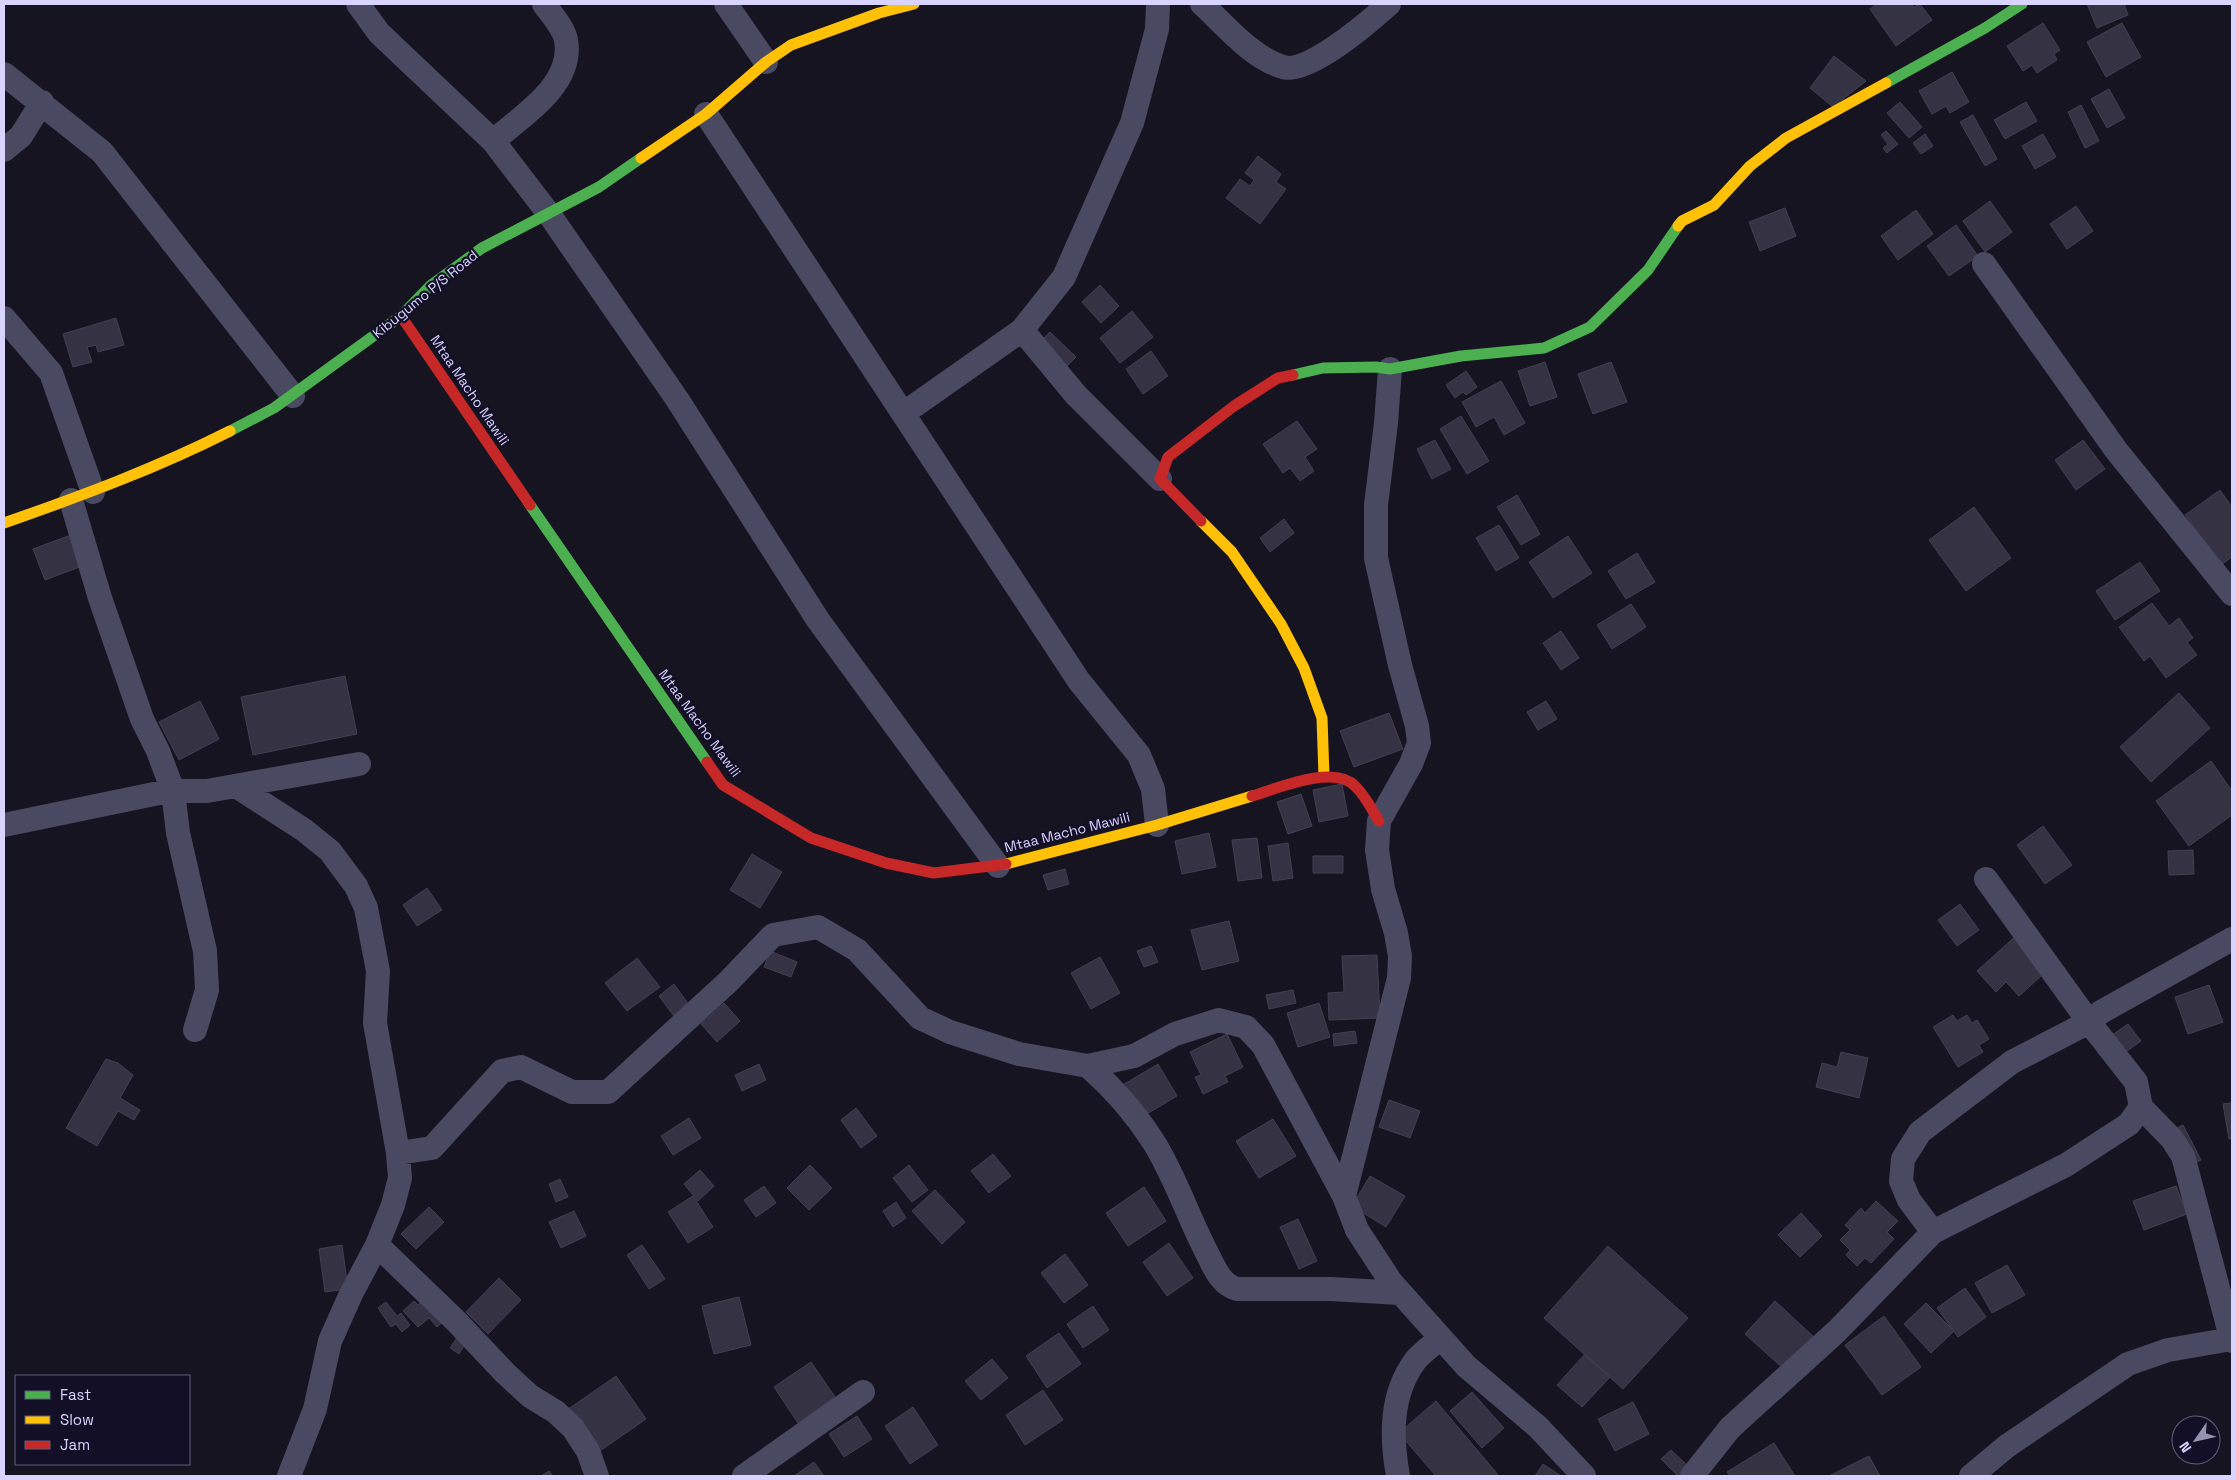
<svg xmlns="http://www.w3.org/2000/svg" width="2236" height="1480" font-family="'Space Grotesk',sans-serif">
  <rect width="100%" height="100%" fill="#161421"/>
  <!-- building -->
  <path fill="#343243" stroke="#433f54" d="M1877,4h34l3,3 6,-3 12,16 -36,26 -26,-37z
    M2087,4h37l4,11 -31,13z
    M2043,23l17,27 -6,4 3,6 -20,13 -5,-8 -9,6 -16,-25z
    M2122,23l19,34 -35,20 -19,-35z
    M1834,56l32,25 -33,26 -23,-19z
    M1952,72l17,30 -19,11 -4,-7 -14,8 -13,-23z
    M2109,89l16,29 -18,10 -16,-29z
    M1900,102l22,25 -13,11 -22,-25z
    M2026,102l11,19 -32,18 -11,-19z
    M2081,105l18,36 -14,7 -17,-36z
    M1973,115l24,44 -12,7 -25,-44z
    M1886,131l12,13 -11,9 -4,-5 5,-4 -7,-9z
    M1925,134l8,12 -12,8 -8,-11z
    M2043,134l13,23 -21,12 -13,-23z
    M1258,156l23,18 -5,8 10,7 -26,35 -34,-26 14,-19 10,7 4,-6 -9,-7z
    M1990,201l22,31 -27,20 -22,-31z
    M2076,206l17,25 -26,18 -17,-25z
    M1785,208l11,28 -36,15 -11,-29z
    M1916,210l17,24 -35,26 -17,-24z
    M1956,225l22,31 -29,20 -22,-30z
    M1100,285l19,21 -18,17 -19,-21z
    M1132,311l21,26 -33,26 -20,-25z
    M116,318l8,27 -26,7 -2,-7 -9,2 5,15 -19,5 -10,-33z
    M1050,332l26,25 -12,12 -26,-25z
    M1151,351l17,25 -25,18 -17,-25z
    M1545,362l12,35 -27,9 -12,-35z
    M1611,362l16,40 -34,12 -15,-40z
    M1466,371l11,16 -11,8 -3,-3 -8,6 -9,-13z
    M1501,381l24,42 -21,12 -10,-18 -18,10 -14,-25z
    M1461,416l28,45 -22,13 -27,-45z
    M1297,421l20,28 -12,8 9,14 -14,10 -10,-13 -7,5 -20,-29z
    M1435,440l16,29 -19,10 -15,-30z
    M2083,440l22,29 -29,21 -21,-30z
    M2220,490l12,17v50l-11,8 -36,-50z
    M1517,495l23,39 -19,11 -24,-38z
    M1974,507l37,51 -45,33 -37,-51z
    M1284,519l10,14 -24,19 -10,-14z
    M1499,525l20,33 -23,13 -20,-33z
    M71,535l11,31 -37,14 -12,-31z
    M1568,536l24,37 -39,25 -24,-36z
    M1637,553l18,29 -29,17 -18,-28z
    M2140,562l20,29 -45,29 -19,-29z
    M2152,603l17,23 10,-8 14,20 -6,4 10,13 -31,23 -16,-22 -6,5 -25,-34z
    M1631,604l15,23 -34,22 -15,-24z
    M1561,631l18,27 -18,12 -18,-27z
    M345,676l12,58 -104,21 -12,-58z
    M2179,693l31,35 -59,54 -31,-35z
    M200,701l19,38 -40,21 -20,-38z
    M1546,701l11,18 -19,11 -11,-18z
    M1389,713l14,36 -49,18 -14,-36z
    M2211,761l21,30v24l-43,31 -33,-45z
    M1342,784l6,32 -29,6 -6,-32z
    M1301,794l11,32 -24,8 -11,-32z
    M2043,826l29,39 -27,19 -28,-39z
    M1209,833l7,34 -34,7 -7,-33z
    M1257,838l5,40 -24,3 -6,-41z
    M1288,843l5,35 -20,3 -5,-35z
    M2193,850l1,24 -25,1 -1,-24z
    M752,854l30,18 -22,36 -30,-18z
    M1313,856h30v17h-30z
    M1065,869l4,15 -21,6 -5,-15z
    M427,888l15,22 -25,16 -14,-21z
    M1960,904l19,26 -22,16 -19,-26z
    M1229,921l10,40 -37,9 -11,-40z
    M2019,933l32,34 -32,29 -13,-14 -10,10 -19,-21z
    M1151,946l7,16 -14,5 -7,-16z
    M770,951l27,11 -6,15 -27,-10z
    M1377,955l3,63 -51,2 -1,-27 16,-1 -2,-36z
    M1100,957l20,36 -29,16 -20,-36z
    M637,958l23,29 -33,24 -22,-28z
    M674,984l20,28 -15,11 -20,-27z
    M2209,985l14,37 -35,12 -13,-37z
    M1293,990l3,13 -27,6 -3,-14z
    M724,1003l16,18 -23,21 -16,-18z
    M1319,1003l11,34 -32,10 -11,-34z
    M1953,1015l4,6 10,-6 5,8 5,-3 12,19 -10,6 4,7 -25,15 -25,-40z
    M2128,1024l13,17 -17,12 -13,-17z
    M1355,1031l2,12 -23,3 -1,-12z
    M1227,1034l16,33 -18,9 3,6 -25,12 -8,-17 6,-2 -11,-23z
    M1841,1052l27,6 -9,40 -43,-11 6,-24 15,4z
    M106,1059l12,4 15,12 -13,23 20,12 -6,10 -16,-9 -21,35 -31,-18z
    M759,1064l7,16 -24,11 -7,-16z
    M1158,1064l19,32 -37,22 -19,-32z
    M1389,1100l31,11 -10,27 -31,-11z
    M2232,1103v36h-3l-6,-35z
    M856,1108l21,28 -16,12 -20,-28z
    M689,1118l12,20 -28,17 -12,-19z
    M1273,1119l23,37 -37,22 -23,-37z
    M2183,1125l18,35 -10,5 -18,-35z
    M993,1154l18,22 -22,17 -18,-22z
    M810,1165l22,23 -23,22 -22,-22z
    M909,1165l19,25 -16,12 -19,-24z
    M700,1170l14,16 -16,15 -14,-17z
    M1370,1176l35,20 -19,31 -34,-21z
    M560,1179l8,18 -12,5 -7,-18z
    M764,1186l12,17 -20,14 -12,-17z
    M2176,1186l11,28 -43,16 -11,-29z
    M1144,1187l22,34 -38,25 -22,-33z
    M935,1190l30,32 -23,22 -30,-33z
    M693,1196l20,31 -25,16 -20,-31z
    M1876,1201l22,20 -11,11 7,7 -23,24 -6,-5 -8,8 -11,-11 4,-5 -10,-10 10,-10 -5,-5 16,-17 4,5z
    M896,1202l10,16 -13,9 -10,-16z
    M429,1207l15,15 -28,27 -15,-15z
    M574,1211l12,25 -25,12 -12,-26z
    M1801,1213l21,23 -22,21 -22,-22z
    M1298,1219l19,42 -18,8 -19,-42z
    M1169,1243l24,35 -26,18 -24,-34z
    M342,1245l6,44 -23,3 -6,-43z
    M642,1245l23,34 -16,10 -22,-34z
    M1608,1246l80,72 -65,71 -79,-71z
    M1065,1254l23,31 -24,18 -23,-30z
    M2007,1265l18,30 -33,18 -17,-30z
    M499,1278l22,22 -33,34 -22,-22z
    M1965,1288l21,29 -28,20 -21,-29z
    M427,1296l20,22 -10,9 -8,-9 -11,9 -15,-16 11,-10 4,4z
    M739,1297l12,48 -37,9 -12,-48z
    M1775,1301l40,37 -29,33 -41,-37z
    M386,1302l11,14 4,-3 9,12 -8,7 -6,-8 -5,3 -13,-19z
    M1926,1303l28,28 -23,22 -27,-29z
    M1093,1306l16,24 -26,18 -16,-24z
    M1884,1316l37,51 -39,28 -37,-50z
    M460,1333l8,6 -9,15 -9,-6z
    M1059,1333l22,31 -34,24 -21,-32z
    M1585,1354l25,23 -28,30 -25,-22z
    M992,1359l16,19 -27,22 -16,-19z
    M811,1362l24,35 -37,26 -24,-36z
    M616,1376l30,43 -49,34 -30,-43z
    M1043,1390l20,30 -38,25 -19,-30z
    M1472,1392l32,36 -22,20 -32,-37z
    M1436,1401l63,75h-63l-37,-43z
    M1633,1402l16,32 -34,17 -17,-32z
    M913,1407l25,38 -28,19 -25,-38z
    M857,1416l15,23 -28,18 -15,-23z
    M1774,1443l21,33h-65l-3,-4z
    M1671,1450l17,16 -10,10 -17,-17z
    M1869,1456l11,20h-51z
    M814,1462l10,14h-30z
    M1543,1464l18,12h-26z
    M549,1471l4,5h-12z"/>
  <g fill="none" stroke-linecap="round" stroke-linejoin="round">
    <!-- street -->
    <path stroke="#4a4962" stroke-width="24" d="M358,4l21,29 114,108 56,73 128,185 141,221 180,246
      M726,4l40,58
      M1202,4c23,21 50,54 81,63 25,8 87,-46 106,-63
      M4,74l98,78 191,244
      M706,114l373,567 60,74 14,34 4,36
      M493,141c29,-25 81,-56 73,-101 -2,-12 -15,-26 -22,-36
      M4,150l17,-14 21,-34
      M1984,264l132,186 116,144
      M4,318l47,55 42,119
      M1022,330l54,65 84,84
      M1390,369l-4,54 -10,82v53l24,107 17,61 2,17 -8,21 -32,57 -2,29 6,39 13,44 4,23 -1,22 -55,218 13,34 34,52 75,84 72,61 46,49
      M904,413l118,-83 42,-53 68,-154 25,-94 1,-25
      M71,500l29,98 42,121 16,32 15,40 5,42 27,118 2,39 -12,40
      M236,786l68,44 26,21 26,35 10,22 12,63 -3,52 23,130 2,25 -7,27 -16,40 -26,49 -21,47 -15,68 -26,67
      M4,825l150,-31 19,-3h34l152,-27
      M1088,1066c25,22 47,47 65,75 21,33 34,73 52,108 8,15 14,35 32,40h94l69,4
      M2141,1107l31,32 11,17 49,185
      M398,1153l34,-5 70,-77 19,-4 51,25h36l121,-111 44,-46 45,-8 39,23 63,68 30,14 69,22 69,12 46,-10 41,-22 44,-14 27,7 17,18 81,151
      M1933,1232l-24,-32 -8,-19 2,-22 17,-27 92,-70 77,-40 -103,-143
      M377,1245l79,76 49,52 25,23 26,16 17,16 15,23 9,25
      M744,1476l119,-84
      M1398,1476c-7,-39 -8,-81 17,-115 7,-9 18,-16 26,-23
      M1692,1476l38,-48 107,-97 96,-99 133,-67 63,-41 12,-17 -5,-25 -47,-60 12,-10 131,-73
      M1971,1476l36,-30 121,-82 40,-14 64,-11"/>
    <!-- fast -->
    <path stroke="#4caf50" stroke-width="11" d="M1886,83l99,-55 37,-24
      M1293,375l30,-7 53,-1 14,2 71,-13 83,-8 46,-21 58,-57 30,-44
      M230,431l44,-23 127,-92 29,-30 52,-38 117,-61 42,-29
      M530,505l177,257"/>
    <!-- slow -->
    <path stroke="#ffc107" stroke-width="11" d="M641,158l65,-44 60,-52 25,-17 88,-32 35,-9
      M1678,226l4,-5 32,-16 36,-39 36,-28 100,-55
      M1201,521l31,31 49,72 23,44 18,50 2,58
      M4,523c77,-27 153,-55 226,-92
      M1006,864l151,-39 95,-29"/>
    <!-- jam -->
    <path stroke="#c62828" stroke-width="11" d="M401,316l129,189
      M1201,521l-41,-42 8,-22 66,-51 44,-28 15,-3
      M707,762l16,23 88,53 75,25 48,10 72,-9
      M1252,796c27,-8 82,-32 103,-10 10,9 17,24 24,35"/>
  </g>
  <g text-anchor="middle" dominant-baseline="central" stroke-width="4.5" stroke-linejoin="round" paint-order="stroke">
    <!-- street labels -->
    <g font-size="14" fill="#d9d4ff" stroke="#130f26">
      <text transform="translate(425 294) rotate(-39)">Kibugumo P/S Road</text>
      <text transform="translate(470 390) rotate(56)">Mtaa Macho Mawili</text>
      <text transform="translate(700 723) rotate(54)">Mtaa Macho Mawili</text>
      <text transform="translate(1067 832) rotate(-14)">Mtaa Macho Mawili</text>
    </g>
  </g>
  <!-- border -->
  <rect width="2236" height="1480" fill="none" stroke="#d9d4ff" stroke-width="10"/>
  <!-- legend -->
  <rect x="15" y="1375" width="175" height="90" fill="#130f26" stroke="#625e7d"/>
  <rect x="25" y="1391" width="25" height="8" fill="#4caf50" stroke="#625e7d"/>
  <text x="60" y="1400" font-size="15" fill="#d9d4ff">Fast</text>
  <rect x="25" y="1416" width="25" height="8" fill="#ffc107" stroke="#625e7d"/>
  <text x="60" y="1425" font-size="15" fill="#d9d4ff">Slow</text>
  <rect x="25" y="1441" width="25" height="8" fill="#c62828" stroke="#625e7d"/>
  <text x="60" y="1450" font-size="15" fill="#d9d4ff">Jam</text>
  <!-- north arrow -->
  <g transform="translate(2196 1440) rotate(236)"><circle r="24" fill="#130f26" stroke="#625e7d"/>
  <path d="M0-4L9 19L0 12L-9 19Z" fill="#9591b1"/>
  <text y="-8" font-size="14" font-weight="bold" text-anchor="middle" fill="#d9d4ff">N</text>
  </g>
</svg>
